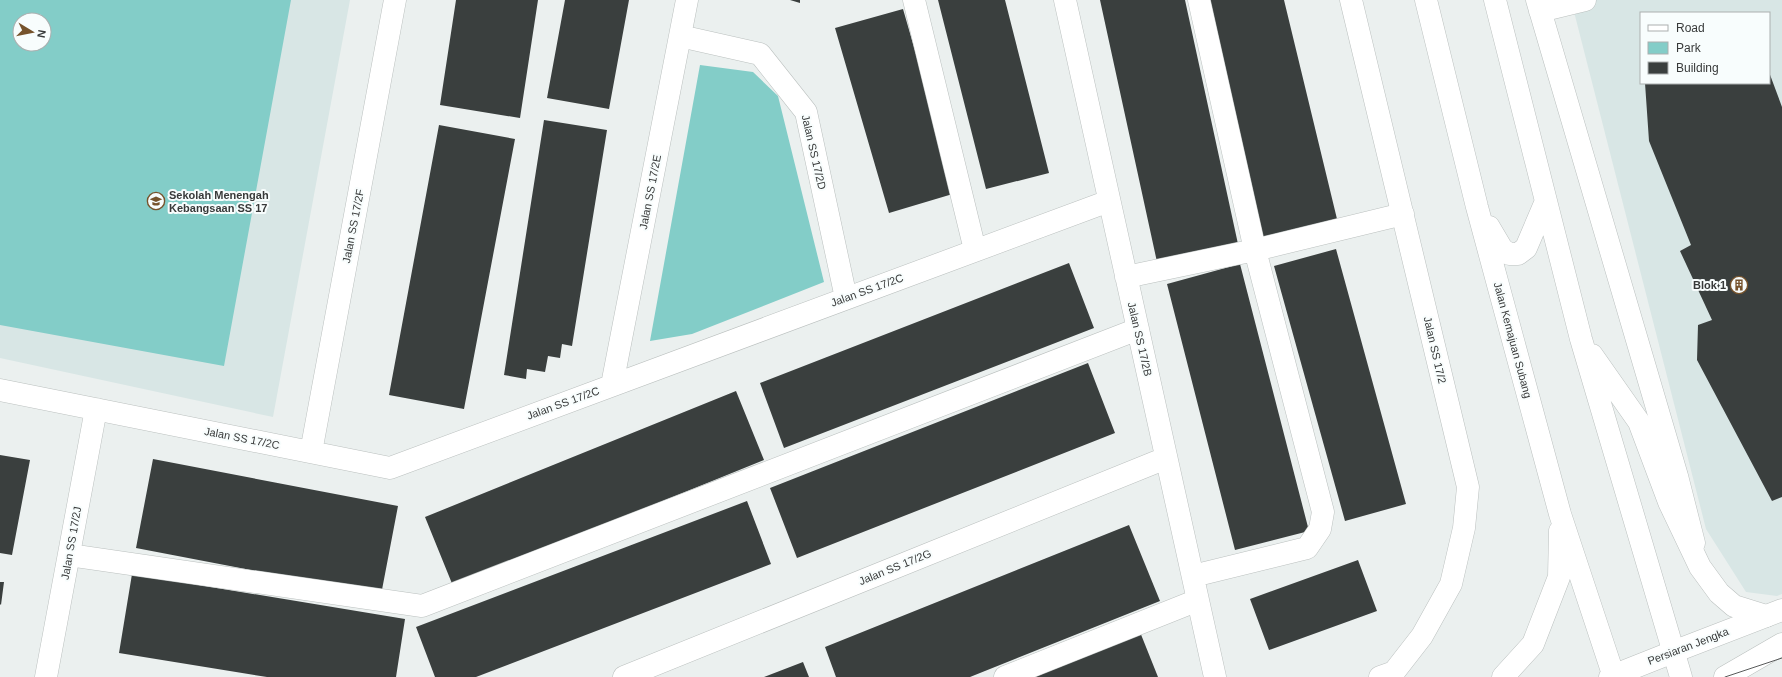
<svg xmlns="http://www.w3.org/2000/svg" width="1782" height="677" font-family="Arial,sans-serif">
  <rect width="100%" height="100%" fill="#ebf0ef"/>
  <!-- built -->
  <path fill="#d8e6e5" fill-rule="evenodd" d="M0,0h350l-77,417 -273,-59zM20,20h24v24h-24z
    M1571,0h211v594l-5,2 -31,-4 -40,-63zM1641,13h128v70h-128z"/>
  <!-- green -->
  <path fill="#83cdc8" fill-rule="evenodd" d="M0,0h291l-67,366 -224,-41zM20,20h24v24h-24z
    M700,65l53,7 25,24 46,186 -132,52 -42,7z"/>
  <!-- building -->
  <path fill="#3a3f3e" d="M456,0h82l-18,118 -80,-13z
    M565,0h64l-20,109 -62,-11z
    M790,0h10v3z
    M938,0h67l44,173 -63,16z
    M1100,0h85l53,244 -81,18z
    M1205,0h79l53,219 -75,19z
    M903,9l53,184 -67,20 -54,-185z
    M1769,72l13,35v390l-10,4 -75,-141 1,-35 14,-5 -32,-69 11,-6 -42,-104 -4,-58h124z
    M544,120l63,10 -35,216 -10,-2 -2,14 -12,-2 -3,16 -18,-3 -1,10 -22,-4z
    M439,125l76,14 -51,270 -75,-14z
    M1336,249l70,255 -61,17 -71,-255z
    M1069,263l25,65 -310,120 -24,-65z
    M1240,264l69,267 -74,19 -68,-266z
    M1088,363l27,70 -318,125 -27,-70z
    M736,391l28,69 -311,126 -28,-69z
    M0,455l30,5 -18,95 -12,-2z
    M153,459l245,47 -17,89 -245,-47z
    M747,501l24,63 -295,113h-41l-19,-50z
    M1129,525l31,76 -190,76h-134l-11,-30z
    M1358,560l19,51 -108,39 -19,-51z
    M132,574l273,45 -9,58h-129l-148,-24z
    M0,582h4l-3,23 -1,-1z
    M1140,632l18,45h-129z
    M803,662l6,15h-45z"/>
  <g fill="none" stroke-linecap="round" stroke-linejoin="round">
    <defs>
      <path id="minor" d="M914,0l61,250
        M1065,0l150,677
        M1351,0l117,487 -4,41 -13,56 -29,52 -28,36 -14,5
        M1537,0l140,476 17,67
        M1540,11l45,-11
        M680,36l80,18 46,58 40,186
        M1126,277l129,-27 148,-36
        M612,385l75,-385
        M0,390l390,78 719,-267
        M311,452l84,-452
        M69,555l353,51 716,-277
        M1193,576l114,-28 13,-19 3,-17 -68,-262 -56,-250
        M1673,652l109,-42
        M46,677l50,-268
        M624,677l542,-219
        M1005,677l193,-77
        M1725,677l57,-33"/>
      <path id="major" d="M1426,0l51,207 83,307 54,163
        M1495,0l86,339 100,338
        M1489,227l13,22 7,5h9l8,-6 20,-47
        M1592,355l47,67 30,80 31,65 19,26 15,13 32,10
        M1503,677l30,-33 26,-67 1,-46
        M1610,677l63,-25"/>
    </defs>
    <!-- minor casing -->
    <use href="#minor" stroke="#bbc0bf" stroke-width="23"/>
    <!-- major casing -->
    <use href="#major" stroke="#bbc0bf" stroke-width="23"/>
    <!-- minor -->
    <use href="#minor" stroke="#fff" stroke-width="22"/>
    <!-- major -->
    <use href="#major" stroke="#fff" stroke-width="22"/>
    <!-- tram -->
    <path stroke="#585a5a" stroke-width="1" d="M1725,677l57,-19"/>
  </g>
  <!-- icons -->
  <defs>
    <symbol id="school-ring" viewBox="-11 -11 22 22"><circle r="9.5" fill="#f8fdfd" stroke="#76532c" stroke-width="1.5"/><path d="M0-5L7-2L0 1L-7-2ZM-4 1L0 2.5L4 1V4Q0 6-4 4Z" fill="#76532c"/></symbol>
    <symbol id="building-ring" viewBox="-11 -11 22 22"><circle r="9.5" fill="#f8fdfd" stroke="#76532c" stroke-width="1.5"/><path d="M-4-6H4V6H1V3H-1V6H-4ZM-2.5-4.3h1.7v1.8h-1.7ZM.8-4.3h1.7v1.8H.8ZM-2.5-1h1.7V.8h-1.7ZM.8-1h1.7V.8H.8Z" fill="#76532c"/></symbol>
  </defs>
  <g fill-rule="evenodd">
    <use href="#school-ring" x="146" y="191" width="20" height="20"/>
    <use href="#building-ring" x="1729" y="275" width="20" height="20"/>
  </g>
  <g text-anchor="middle" dominant-baseline="central" stroke-width="4" stroke-linejoin="round" paint-order="stroke">
    <!-- street labels -->
    <g font-size="11" fill="#383a3a" stroke="#f8fdfd">
      <text transform="translate(814 152) rotate(77)">Jalan SS 17/2D</text>
      <text transform="translate(650 192) rotate(-79)">Jalan SS 17/2E</text>
      <text transform="translate(353 226) rotate(-79)">Jalan SS 17/2F</text>
      <text transform="translate(867 290) rotate(-20)">Jalan SS 17/2C</text>
      <text transform="translate(1140 339) rotate(77)">Jalan SS 17/2B</text>
      <text transform="translate(1513 340) rotate(75)">Jalan Kemajuan Subang</text>
      <text transform="translate(1435 350) rotate(77)">Jalan SS 17/2</text>
      <text transform="translate(563 403) rotate(-20)">Jalan SS 17/2C</text>
      <text transform="translate(242 438) rotate(11)">Jalan SS 17/2C</text>
      <text transform="translate(71 543) rotate(-80)">Jalan SS 17/2J</text>
      <text transform="translate(895 567) rotate(-22)">Jalan SS 17/2G</text>
      <text transform="translate(1688 646) rotate(-21)">Persiaran Jengka</text>
    </g>
    <!-- poi labels -->
    <g font-size="11" font-weight="bold" fill="#383a3a" stroke="#f8fdfd" text-anchor="start">
      <text x="169" y="195">Sekolah Menengah<tspan x="169" dy="13">Kebangsaan SS 17</tspan></text>
      <text x="1726" y="285" text-anchor="end">Blok 1</text>
    </g>
  </g>
  <!-- legend -->
  <rect x="1640" y="12" width="130" height="72" fill="#f8fdfd" stroke="#abafaf"/>
  <rect x="1648" y="25" width="20" height="6" fill="#ffffff" stroke="#abafaf"/>
  <text x="1676" y="32" font-size="12" fill="#383a3a">Road</text>
  <rect x="1648" y="42" width="20" height="12" fill="#83cdc8" stroke="#abafaf"/>
  <text x="1676" y="52" font-size="12" fill="#383a3a">Park</text>
  <rect x="1648" y="62" width="20" height="12" fill="#3a3f3e" stroke="#abafaf"/>
  <text x="1676" y="72" font-size="12" fill="#383a3a">Building</text>
  <!-- north arrow -->
  <g transform="translate(32 32) rotate(100)"><circle r="19" fill="#f8fdfd" stroke="#abafaf"/>
  <path d="M0-3L7 15L0 10L-7 15Z" fill="#76532c"/>
  <text y="-6" font-size="11" font-weight="bold" text-anchor="middle" fill="#383a3a">N</text>
  </g>
</svg>
